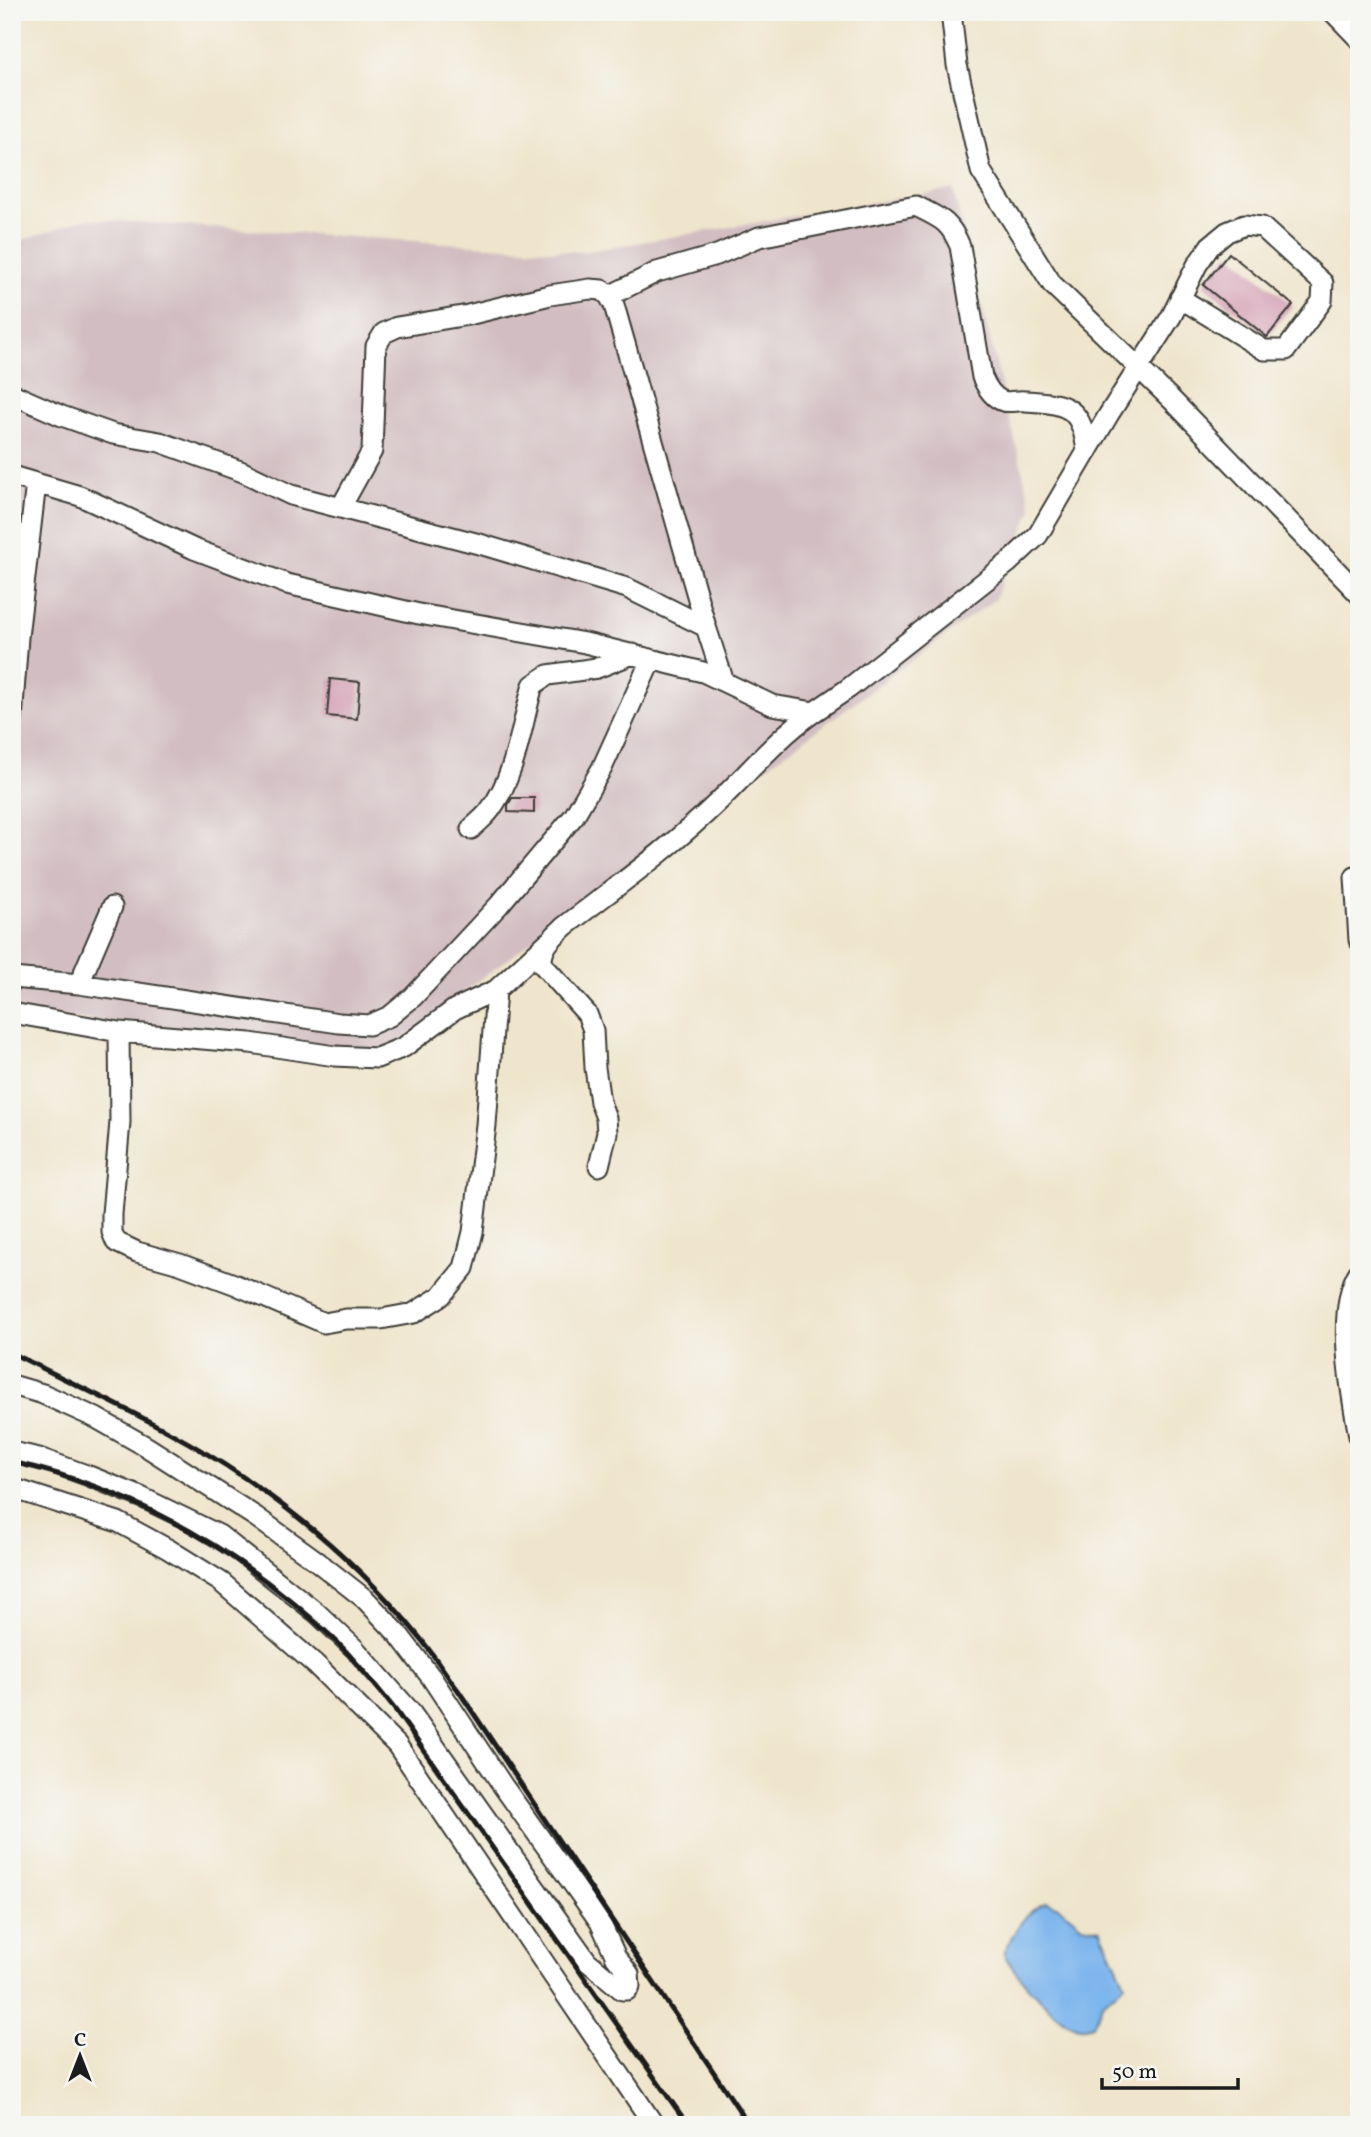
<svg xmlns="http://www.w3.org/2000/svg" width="1371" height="2137" font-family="Vollkorn,serif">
  <rect width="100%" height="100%" fill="#f6f6f2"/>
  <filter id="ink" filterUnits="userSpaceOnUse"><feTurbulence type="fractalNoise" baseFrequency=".0143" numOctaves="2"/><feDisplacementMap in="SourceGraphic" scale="14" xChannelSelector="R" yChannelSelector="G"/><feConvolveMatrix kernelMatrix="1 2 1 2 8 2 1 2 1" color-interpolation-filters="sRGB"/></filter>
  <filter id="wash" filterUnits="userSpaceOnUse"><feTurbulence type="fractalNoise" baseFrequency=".00686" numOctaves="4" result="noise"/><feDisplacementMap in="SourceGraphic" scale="28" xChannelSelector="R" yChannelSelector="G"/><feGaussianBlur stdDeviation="1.57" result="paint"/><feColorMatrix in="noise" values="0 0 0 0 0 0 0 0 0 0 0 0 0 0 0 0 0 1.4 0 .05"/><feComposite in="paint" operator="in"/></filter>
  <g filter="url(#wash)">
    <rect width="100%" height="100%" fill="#efe5cc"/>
    <!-- industrial -->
    <path fill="#d2bec2" d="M953,189l79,320 -37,90 -428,315 -182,138 -373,-40v-768l72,-25 499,33z"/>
    <!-- water -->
    <path fill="#7db5ed" stroke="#4c6884" stroke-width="2" d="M1047,1902l12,5 23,19 18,3 25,55 -23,20 -9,21c-4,1 -8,3 -12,2 -21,-1 -67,-54 -77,-73 9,-22 21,-43 43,-52z"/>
    <g id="blocks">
      <!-- building -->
      <path fill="#d29ab0" d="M1229,253l64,52 -26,32 -64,-52z
        M330,679l30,3 -3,37 -30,-3z
        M512,798h22v15l-26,-1v-7z"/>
    </g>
  </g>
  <g filter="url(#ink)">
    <use href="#blocks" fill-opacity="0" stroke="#3c3a36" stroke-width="2"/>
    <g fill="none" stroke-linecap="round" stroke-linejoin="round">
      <defs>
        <path id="minor" d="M951,12l6,53 24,106 71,113 122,118 185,192
          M1333,12l26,27
          M609,296l48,-24 60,-17 42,-18 157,-31c25,13 33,14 44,40l22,131c4,9 11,21 21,24 6,2 16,-1 22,0 44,2 57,7 62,51
          M12,394l50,22 51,18 47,8 83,30 48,23 192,50 144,43 79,39
          M12,476l68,20 114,53 93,35 132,30 166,29 118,29 69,33 42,7 35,-24 159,-125 30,-28 71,-121 62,-97 26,-52 13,-19 17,-14 17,-7 18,2 61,56 -1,18 -36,49h-22l-84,-52
          M341,507l31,-56 4,-105 8,-13 13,-6 71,-12 82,-20 40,-6 12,1 7,6 5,9 92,322 18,55
          M12,634l6,3 -6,83
          M18,637l18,-154
          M471,829c6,-6 14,-12 19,-19 26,-35 31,-83 43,-125l15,-10 49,-7 36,-14
          M1355,877l4,63
          M12,978l67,6 260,39 30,2 21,-9 23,-19 86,-92 75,-89 28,-48 49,-108
          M79,984l33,-77
          M12,1013l107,19 131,11 85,13 42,2 27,-11 51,-38 41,-19 52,-48
          M119,1032l1,90 -8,92v18l4,10 21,10 43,12 54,20 90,39 22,-4h35l33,-6 27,-17 23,-28 9,-36 13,-107 10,-135
          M599,1166l8,-33 -1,-15 -6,-16 -5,-34 -2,-38 -6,-16 -45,-50c-1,-17 10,-26 23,-38 52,-40 107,-79 155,-126 31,-30 58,-63 94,-88
          M1359,1272c-24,36 -8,122 0,164
          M12,1385l31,9 53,24 51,29 109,70 58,42 51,40 33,35 33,43 72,109 97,136 16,35 13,17 1,12 -3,4h-5l-35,-29 -178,-251 -54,-61 -38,-36 -98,-78 -78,-38 -52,-21 -50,-18 -27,-6
          M12,1488l106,34 50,27 53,33 95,83 81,80 257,380"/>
      </defs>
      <!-- minor casing -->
      <use href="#minor" stroke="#3c3a36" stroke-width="23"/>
      <!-- minor -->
      <use href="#minor" stroke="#fff" stroke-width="19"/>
      <!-- rail -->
      <path stroke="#1c1c1c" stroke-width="5" d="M12,1353c71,36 146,69 213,112 73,47 141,106 195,173 14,17 25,35 38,52l291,435
        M12,1462c122,27 230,90 321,176 23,22 43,48 63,73l292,414"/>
    </g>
  </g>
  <!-- margin -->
  <rect width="1371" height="2137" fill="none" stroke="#f6f6f2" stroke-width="42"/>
  <!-- north arrow -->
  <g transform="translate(80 2056)" stroke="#f6f6f2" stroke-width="5" paint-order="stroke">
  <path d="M0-5L12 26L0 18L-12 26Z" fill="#1c1c1c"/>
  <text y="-10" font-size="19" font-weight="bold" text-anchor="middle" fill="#1c1c1c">С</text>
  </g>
  <!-- scale -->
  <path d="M1102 2078v10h136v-10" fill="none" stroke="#1c1c1c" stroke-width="3.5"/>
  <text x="1112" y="2078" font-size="21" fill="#1c1c1c" stroke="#f6f6f2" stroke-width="5" paint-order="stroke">50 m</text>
</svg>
